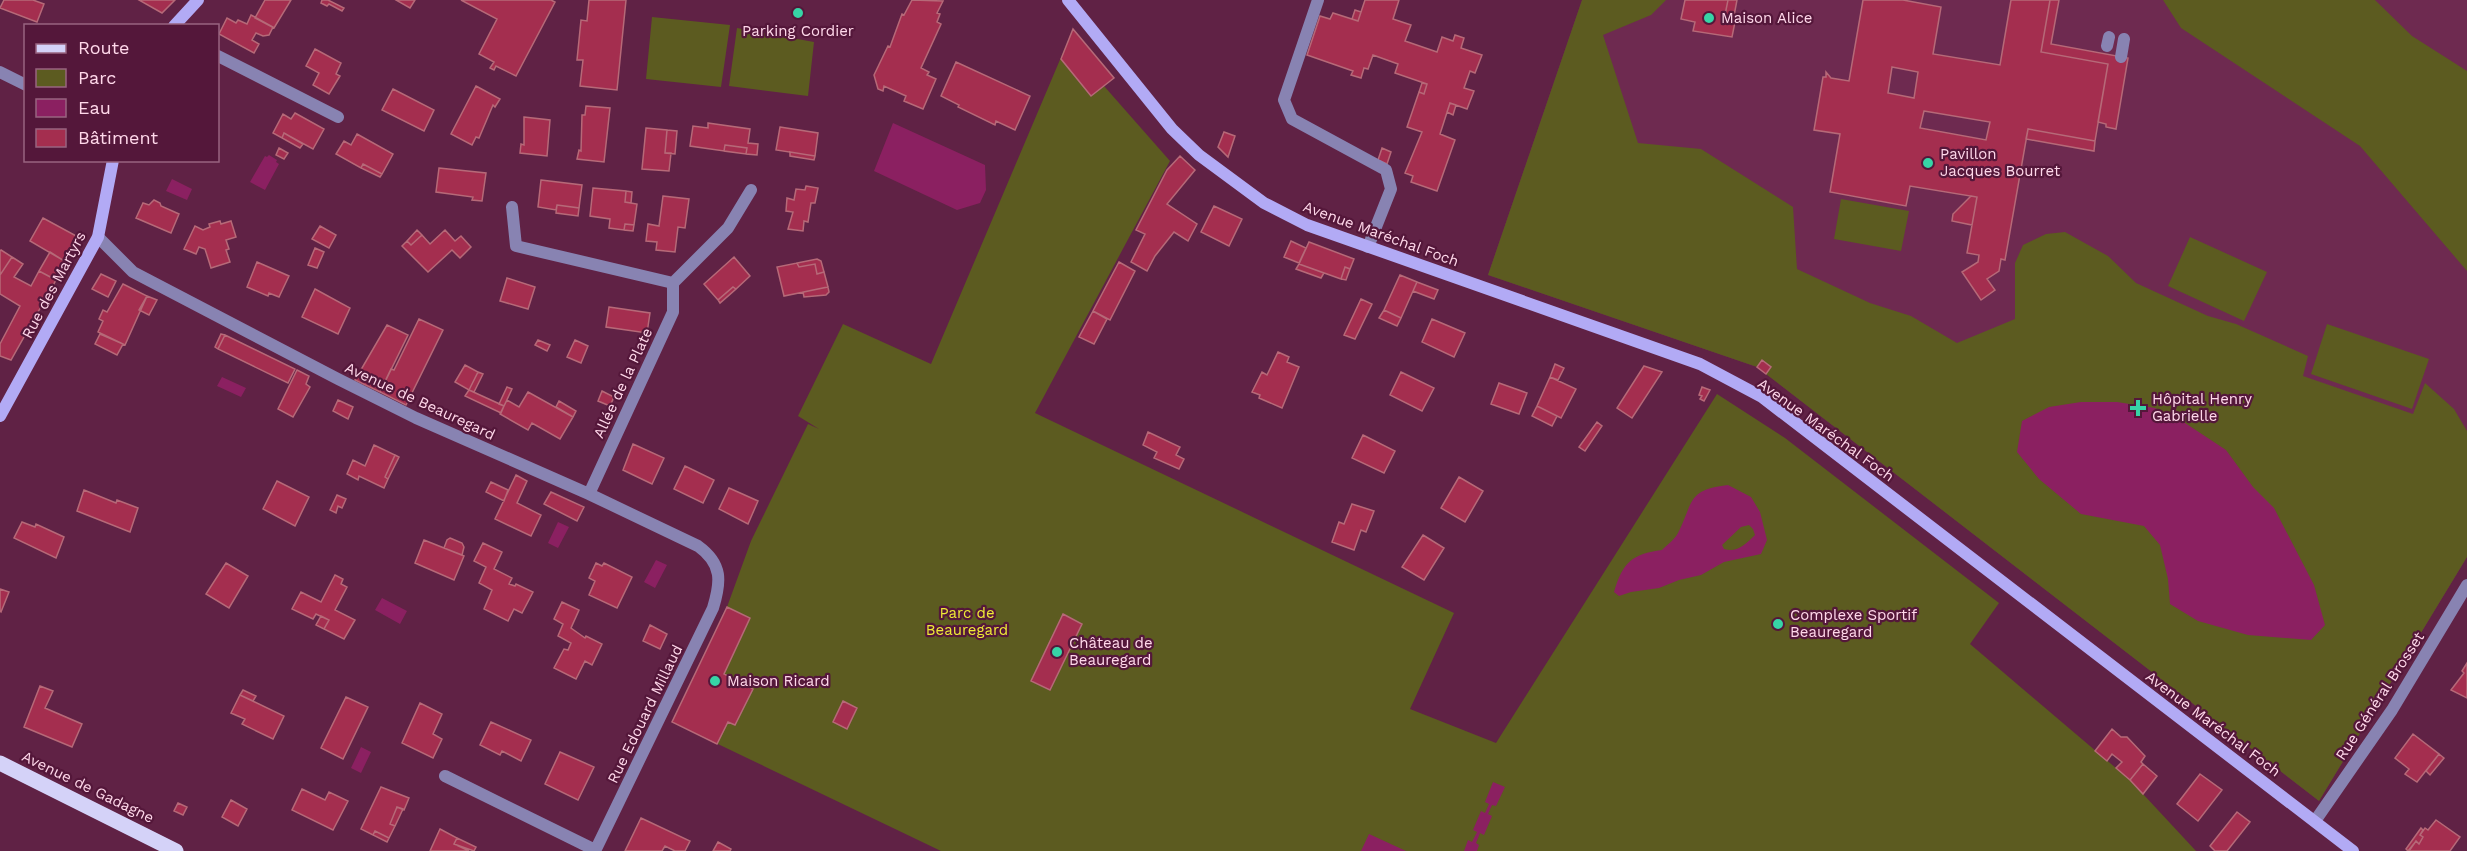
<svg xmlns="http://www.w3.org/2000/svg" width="2467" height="851" font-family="'Work Sans',sans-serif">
  <rect width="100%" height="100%" fill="#602245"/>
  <!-- built -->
  <path fill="#6e2a50" d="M1582,0h885v557l-148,244 -562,-434 -269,-92z"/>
  <!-- green -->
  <path fill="#5c5b20" d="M1582,0h84l-15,15 -48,20 35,108 63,6 92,58 4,62 73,34 41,13 46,27 58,-24v-56l8,-18 23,-11 19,-2 43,24 28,27 72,33 28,8 72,32 -5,20 110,38 12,-31 29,26 13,22v126l-148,244 -553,-427 5,-7 -8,-7 -6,7 -269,-92z
    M2163,0h212l37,36 55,35v200l-107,-125 -179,-118z
    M652,17l78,8 -9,62 -75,-8z
    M737,28l77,14 -6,54 -79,-10z
    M1073,29l41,49 -10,8 66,75 -135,252 419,200 -44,96 86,34 221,-349 68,44 214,165 -29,41 160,136 66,71h-1255l-269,-129 55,-115 24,-66 57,-117 11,5 -21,-13 45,-92 88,40z
    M1841,199l68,12 -8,40 -67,-12z
    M2190,237l77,35 -23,49 -76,-35z
    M2327,324l102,35 -17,50 -101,-35z"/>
  <!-- water -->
  <path fill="#8b2061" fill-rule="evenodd" d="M893,123l92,42 1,25 -6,13 -23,7 -83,-39z
    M269,155l8,5 -1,2 3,2 -14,26 -15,-8 15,-26 2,1z
    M172,179l20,10 -5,11 -21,-9z
    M222,377l24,11 -5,9 -24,-11z
    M2081,402h36l38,6 27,13 44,29 27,37 21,21 40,77 11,40 -14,15 -63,-5 -50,-14 -28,-17 -2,-25 -8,-34 -16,-19 -63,-12 -42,-35 -22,-27 5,-31 27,-14z
    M1728,485l23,12 9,15 7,28 -6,14 -37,8 -23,13 -22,5 -20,8 -28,4 -12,4 -5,-4c9,-30 18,-38 48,-42 5,-5 13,-11 16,-17 16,-32 9,-43 50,-48zM1749,525l4,4 2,6c-9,9 -18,18 -31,14l-2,-4 19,-18z
    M558,522l11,5 -11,21 -10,-5z
    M656,560l11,5 -12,23 -11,-6z
    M382,598l25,13 -7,13 -25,-14z
    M361,747l10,5 -10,21 -10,-5z
    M1493,782l12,5 -9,19 -4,-1 -4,9 4,2 -8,19 -4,-2 -4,10 3,2 -2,6h-13l4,-11 4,2 5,-10 -4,-2 8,-19 4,2 4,-9 -4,-2z
    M1369,834l37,17h-45z"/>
  <!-- building -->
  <path fill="#a42e4f" stroke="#b66978" stroke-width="1.5" fill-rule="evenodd" d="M4,0h29l11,4 -7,18 -37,-14z
    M139,0h36l-13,13z
    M265,0h26l-17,28 -19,-10z
    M322,0h6l16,8 -2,3 -13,-7 -2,2 -6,-3z
    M396,0h19l-5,8z
    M461,0h90l4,2 -39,74 -20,-10 -2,4 -4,-2 4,-6 -15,-8 18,-35z
    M589,0h37l-9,90 -37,-4 3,-26h-6l4,-40 6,1z
    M912,0l31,1 -6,12 3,1 -3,8 4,2 -20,44 8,4 -2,3 9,4 -13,30 -19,-8 2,-5 -22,-10 -1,5 -5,-2 -4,-14 14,-29 2,1 12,-33 2,1z
    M1365,0h34l-6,19 18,6 -6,16 32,11 5,-15 11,4 2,-6 9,3 -3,10 21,7 -7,18 -5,-2 -6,17 10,3 -7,18 -17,-6 -10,31 15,6 -18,51 -26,-9 2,-6 -8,-3 17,-41 -15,-5 12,-35 5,2 3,-10 -32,-11 3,-9 -25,-9 -5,14 -4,-1 -3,10 -10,-3 2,-4 -46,-16 13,-39 10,3 3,-6 25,8z
    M1685,0h43l-3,15 11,2 -4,20 -39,-6 2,-9 -14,-3z
    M1728,0h9l-3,16 -9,-1z
    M1863,0h40l38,7 -8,47 67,11 11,-65h39l-9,52 67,12 -13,77 -67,-12 -23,131 -4,-1 -2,12 -12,8 8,11 -14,10 -19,-28 16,-10 1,-7 -12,-2 10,-56 -67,-11 -4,20 -76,-14 10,-58 -26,-4 9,-53h3v-5l5,6 18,3zM1892,67l26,5 -4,26 -26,-5zM1924,111l66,11 -4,18 -66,-12z
    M2050,0h9l-8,44 77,14 -12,71 -10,-2v-3l-8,-2 10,-58 -67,-12z
    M1355,10l6,2 -3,9 -6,-2z
    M251,15l22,12 -4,8 -6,1 -7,-3 -4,7 7,4 -5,9 -35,-19 8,-16 9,5 2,-3 9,4z
    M1073,29l41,49 -23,18 -30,-37z
    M315,49l26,14 -5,11 4,2 -11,18 -16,-9 6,-12 -13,-7z
    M956,62l74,34 -15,34 -19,-9 -1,4 -37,-18 1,-2 -18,-9z
    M1422,83l5,1 -3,10 -5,-2z
    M476,86l24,13 -5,8 -2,-2 -14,33 -3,-1 -4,8 -21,-11z
    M393,89l41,21 -10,21 -42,-21z
    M1450,103l6,2 -3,10 -6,-3z
    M586,106l24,2 -6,54 -27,-3 2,-9 2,1 1,-36h3z
    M295,113l29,16 -11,20 -29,-16 -2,5 -9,-5 10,-19 8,5z
    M524,117l26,3 -3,36 -27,-3 1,-9 3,1z
    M708,123l42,6 -2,14 10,1 -1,11 -11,-1 1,-6 -22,-3 -1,6 -34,-5 3,-20 15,2z
    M780,127l38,6 -3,23 -39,-6z
    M646,128l21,2 -2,23h6l-2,18 -27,-2z
    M2028,129l67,12 -1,10 -68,-12z
    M667,130l10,1 -2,23 -10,-1z
    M1224,132l11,4 -7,21 -10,-10z
    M284,133l19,11 -3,4 -18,-10z
    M357,134l36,20 -11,20 -19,-10 -2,4 -25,-14 8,-13 7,4z
    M725,145l22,3 -1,6 -22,-3z
    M279,148l9,5 -4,6 -8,-4z
    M1382,148l9,4 -4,12 -9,-4z
    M790,152l25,4 -1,4 -24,-4z
    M1180,156l15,14 -28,34 30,20 -9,17 -14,-9 -19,24 -8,15 -16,-9 14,-28 -9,-4 31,-60z
    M363,164l19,10 -2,3 -19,-9z
    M439,168l47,5 -4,28 -10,-1 1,-3 -37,-5z
    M541,180l41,5 -3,23 -22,-3 -1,5 -18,-3z
    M806,186l12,2 -3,15h-4l-3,19 -4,-1 -1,10 -15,-2 5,-17 -7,-1 1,-13 7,2 2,-11 9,1z
    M593,188l33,3 -1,11 12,2 -3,21 -9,-1 -1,6 -15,-2 1,-9 -20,-3z
    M626,191l6,1 -1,11 -6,-1z
    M663,196l26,3 -4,29 -7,-1 -3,25 -19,-2 1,-8 -11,-1 2,-17 11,2z
    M1971,196l6,1 -5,28 -20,-4 1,-7z
    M154,200l6,3 1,3 18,8 -8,19 -35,-15 7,-15 6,2z
    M557,205l22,3 -1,8 -22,-3z
    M1214,206l28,13 -13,27 -28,-14z
    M43,218l37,20 -14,24 -36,-21z
    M220,221l1,3 10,-3 5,16 -10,3 3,9 -3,1 4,12 -19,6 -6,-19 -6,-2 -3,7 -12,-5 11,-23 8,4 7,-3 -1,-3z
    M625,224l9,1 -1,6 -9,-1z
    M320,226l16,9 -7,13 -17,-9z
    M417,230l5,5 -11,10 -4,-4z
    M445,230l10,11 6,-5 10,11 -11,11 -8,-8 -24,22 -26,-26 5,-5 4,4 11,-10 8,9z
    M1291,241l15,7 -7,15 -15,-6z
    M1309,242l45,17 -4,10 -5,-2 -4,12 -42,-15z
    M315,248l9,4 -7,16 -9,-3z
    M1,250l11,7 -12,18v-24z
    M50,252l16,10 -10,18 -17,-9z
    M12,257l11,7 -9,13 17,9 8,-15 17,9 -45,80 -11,-4v-12l20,-38 -20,-12v-19z
    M734,257l16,19 -14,13 -3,-2 -15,13 -14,-16z
    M817,259l4,2 3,11 -7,2 -2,-10 -16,3 -2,-4z
    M257,262l32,14 -10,21 -10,-4 -1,3 -21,-9z
    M1119,262l16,9 -25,49 -17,-9z
    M797,263l2,4 16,-3 2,10 7,-2 4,15 -44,9 -7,-29z
    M1299,264l25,9 -3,5 -25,-9z
    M1345,267l5,2 -4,11 -5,-1z
    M101,274l15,7 -8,16 -16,-8z
    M1400,275l17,7 -16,36 -17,-8z
    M507,278l28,9 -7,22 -28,-8z
    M1417,282l21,8 -4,9 -21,-8z
    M123,284l24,12 -22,49 -27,-13 5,-11 -4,-2 4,-9 4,2z
    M733,287l3,2 -16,14 -2,-3z
    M828,287l1,5 -3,3 -22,2 -1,-5z
    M315,289l35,19 -12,26 -36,-17z
    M147,296l10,4 -8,15 -10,-5z
    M1361,299l11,5 -17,35 -11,-4z
    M609,307l41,6 -3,20 -41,-6z
    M1384,310l17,8 -4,8 -18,-8z
    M1093,311l14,8 -13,25 -15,-7z
    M419,319l24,11 -37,75 -26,-13 11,-23 3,1z
    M1432,319l33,14 -11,24 -32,-15z
    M387,325l21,10 -28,57 -25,-12z
    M100,334l23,10 -6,11 -22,-11z
    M221,334l4,1 -7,14 -3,-2z
    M225,335l70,34 -7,14 -70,-34z
    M538,340l12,5 -3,6 -12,-6z
    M575,340l13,6 -7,17 -14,-6z
    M1278,352l11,5 -2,5 12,5 -17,41 -23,-10 1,-3 -8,-3 10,-20 5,3z
    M1762,360l9,7 -5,7 -9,-7z
    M1555,364l9,4 -6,12 -8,-3z
    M465,365l13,7 -9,18 -14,-8z
    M1644,366l18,6 -30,46 -15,-10z
    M297,370l12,6 -3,8 4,3 -17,30 -15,-8z
    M478,372l5,2 -9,18 -5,-2z
    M1401,372l33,16 -12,23 -32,-16z
    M1550,377l26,12 -15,29 -24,-12z
    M1499,383l28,10 -8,21 -28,-10z
    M507,387l5,2 -8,17 -5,-2z
    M1702,387l8,3 -6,11 -4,-2 2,-3 -3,-1z
    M469,390l35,16 -3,7 -36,-17z
    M602,391l12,6 -4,9 -12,-5z
    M528,392l45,25 -13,22 -28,-16 -4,7 -28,-16 7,-14 12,7z
    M338,400l15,7 -5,12 -15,-8z
    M559,401l17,10 -3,6 -17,-10z
    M1537,406l20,10 -5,10 -20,-10z
    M1597,422l5,4 -17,25 -6,-4z
    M1148,432l32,15 -4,8 8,4 -5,10 -25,-11 3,-6 -14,-7z
    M1363,435l32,16 -11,22 -32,-15z
    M633,444l31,14 -12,26 -29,-14z
    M374,445l21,10 -10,22 3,2 -4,9 -25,-12 -1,4 -11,-6 6,-14 12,6z
    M395,455l4,2 -11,22 -3,-2z
    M685,466l29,14 -11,23 -29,-14z
    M516,475l11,6 -10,22 24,12 -10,21 -36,-17z
    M1459,477l24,14 -18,31 -24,-14z
    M277,481l32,16 -14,29 -32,-17z
    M491,482l17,8 -4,11 -18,-9z
    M729,488l29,13 -10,23 -29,-15z
    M84,490l32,13 1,-3 21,8 -8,24 -53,-21z
    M551,492l33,15 -7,14 -33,-17z
    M337,495l9,4 -4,9 -4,-2 -2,7 -6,-3z
    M1352,504l22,7 -8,21 -5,-2 -7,20 -22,-8 7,-20 5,2z
    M22,522l13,5 1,-3 28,13 -8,21 -42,-20z
    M1423,535l21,13 -20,32 -22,-13z
    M450,538l12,5 2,4 -2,8 -18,-7 3,-8z
    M424,540l40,16 -10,24 -39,-17z
    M483,543l19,9 -8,17 18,9 -3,6 6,2 1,-2 17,8 -11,21 -8,-4 -6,12 -24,-12 8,-19 -13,-7 7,-16 -12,-6z
    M226,563l22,13 -19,32 -23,-14z
    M596,563l6,3 2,-3 28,14 -15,31 -28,-13 6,-14 -6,-3z
    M335,575l8,4 -2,5 6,3 -12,23 20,10 -11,19 -20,-10 5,-9 -13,-6 -3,5 -21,-10 9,-17 20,10z
    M0,589l9,3 -8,20 -1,-1z
    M562,602l17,8 -8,18 14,10 1,-2 16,8 -10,21 -7,-4 -9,18 -22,-11 10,-19 4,1 3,-7 -13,-7 5,-12 -9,-5z
    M727,607l23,11 -26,56 29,15 -18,36 -7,-3 -11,22 -45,-22z
    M1063,614l19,10 -32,66 -19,-9z
    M321,616l8,4 -5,9 -8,-4z
    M650,625l17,9 -7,15 -17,-8z
    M2467,663v35l-16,-8 13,-17 -2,-2z
    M40,686l13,5 -8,17 37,16 -10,23 -48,-20z
    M243,690l13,6 -3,5 -13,-6z
    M240,695l44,21 -11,23 -31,-15 3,-5 -14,-6z
    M346,697l22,10 -25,52 -22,-11z
    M843,701l14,7 -10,21 -14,-7z
    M420,703l22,11 -9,20 9,5 -9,19 -31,-15z
    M491,722l40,18 -10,21 -19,-10 -2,4 -20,-10z
    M2112,729l9,8h6l18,19 -4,6 2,2 -13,16 -14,-12 6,-6 -10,-8 -5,7 -12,-10z
    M2413,734l26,20 -22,28 -12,-8 4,-5 -14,-11z
    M560,752l34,15 -16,33 -33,-16z
    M2439,754l5,4 -14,17 -4,-4z
    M2143,764l14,12 -14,18 -13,-14z
    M2200,774l22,16 -24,31 -21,-17z
    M381,787l28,11 -5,12 -7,-3 -7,17 5,2 -6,12 -14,-7 -2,4 -12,-6z
    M302,789l23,11 4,-8 19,9 -15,29 -41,-20z
    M231,800l16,9 -9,17 -16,-9z
    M178,803l9,4 -4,8 -9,-4z
    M397,807l6,2 -8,17 -5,-2z
    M2237,812l13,10 -23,29h-12l-5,-5z
    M641,818l49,23 -5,10h-10l-10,-5 -3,5h-37z
    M2436,820l24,17 -10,14h-41l7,-10 3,3 4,-7 -3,-2 5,-7 3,2z
    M2421,828l2,2 -3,5 3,2 -4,7 -3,-3 -8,10 -2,-2z
    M440,829l17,9 -3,6 15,7h-39z
    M375,831l14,7 -2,4 -14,-7z
    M457,838l19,9 -2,4 -20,-7z
    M718,842l13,7 -1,2h-17z"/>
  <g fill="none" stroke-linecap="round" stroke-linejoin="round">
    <!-- street -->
    <path stroke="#8883b2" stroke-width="12" d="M1318,0l-34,100 8,19 94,51 5,19 -23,58
      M2107,46l2,-9
      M218,56l120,61
      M2121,57l3,-18
      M0,72l26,13
      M512,207l4,39 157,37v29l-84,182
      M98,237l35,35 205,107 78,39 173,76 109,52c25,18 23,36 15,62l-118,243
      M673,283l55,-55 23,-38
      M445,776l150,74
      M2315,821l77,-111 75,-125"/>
    <!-- secondary -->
    <path stroke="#b2aaf5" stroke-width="12" d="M1068,0l104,129 27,26 65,48 43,22 393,139 62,33 591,454
      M174,26l24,-26
      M0,416l98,-179 15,-77"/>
    <!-- primary -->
    <path stroke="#d4d2f8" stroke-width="15" d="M0,763l176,88"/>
  </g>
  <!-- markers -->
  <g fill="#37d4a6" stroke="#54173a" stroke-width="2">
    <circle cx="798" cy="13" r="6"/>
    <circle cx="1709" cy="18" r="6"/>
    <circle cx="1928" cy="163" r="6"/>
    <path d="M2135 399h6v6h6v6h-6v6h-6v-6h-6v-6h6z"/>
    <circle cx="1778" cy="624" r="6"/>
    <circle cx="1057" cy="652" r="6"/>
    <circle cx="715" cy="681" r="6"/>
  </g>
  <g text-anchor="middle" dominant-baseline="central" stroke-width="4.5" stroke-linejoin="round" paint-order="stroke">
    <!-- poi labels -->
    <g font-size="15" fill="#ffd8ea" stroke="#54173a" text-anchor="start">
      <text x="1721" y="18">Maison Alice</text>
      <text x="798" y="31" text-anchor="middle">Parking Cordier</text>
      <text x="1940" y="154">Pavillon<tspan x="1940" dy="17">Jacques Bourret</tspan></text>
      <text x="2152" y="399">Hôpital Henry<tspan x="2152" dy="17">Gabrielle</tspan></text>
      <text x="1790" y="615">Complexe Sportif<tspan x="1790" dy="17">Beauregard</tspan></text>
      <text x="1069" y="643">Château de<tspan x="1069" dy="17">Beauregard</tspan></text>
      <text x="727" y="681">Maison Ricard</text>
    </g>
    <!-- street labels -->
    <g font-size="15" fill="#ffd8ea" stroke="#54173a">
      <text transform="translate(1381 234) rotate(20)">Avenue Maréchal Foch</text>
      <text transform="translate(54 285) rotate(-62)">Rue des Martyrs</text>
      <text transform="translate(623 383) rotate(-65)">Allée de la Plate</text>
      <text transform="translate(420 401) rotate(25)">Avenue de Beauregard</text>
      <text transform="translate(1826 430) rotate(36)">Avenue Maréchal Foch</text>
      <text transform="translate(2380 696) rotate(-57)">Rue Général Brosset</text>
      <text transform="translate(645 714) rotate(-64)">Rue Edouard Millaud</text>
      <text transform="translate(2213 724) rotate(37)">Avenue Maréchal Foch</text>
      <text transform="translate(88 787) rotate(26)">Avenue de Gadagne</text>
    </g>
    <!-- park labels -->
    <g font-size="15" fill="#eeeb36" stroke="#54173a">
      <text x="967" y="613">Parc de<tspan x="967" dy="17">Beauregard</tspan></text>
    </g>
  </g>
  <!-- legend -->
  <rect x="24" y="24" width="195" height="138" fill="#54173a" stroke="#986480" stroke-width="1.5"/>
  <rect x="36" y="44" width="30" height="9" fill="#d4d2f8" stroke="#986480" stroke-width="1.5"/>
  <text x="78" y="54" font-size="18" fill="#ffd8ea">Route</text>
  <rect x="36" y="69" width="30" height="18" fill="#5c5b20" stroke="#986480" stroke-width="1.5"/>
  <text x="78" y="84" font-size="18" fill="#ffd8ea">Parc</text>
  <rect x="36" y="99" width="30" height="18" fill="#8b2061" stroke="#986480" stroke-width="1.5"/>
  <text x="78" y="114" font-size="18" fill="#ffd8ea">Eau</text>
  <rect x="36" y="129" width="30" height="18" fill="#a42e4f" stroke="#986480" stroke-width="1.5"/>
  <text x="78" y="144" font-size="18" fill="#ffd8ea">Bâtiment</text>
</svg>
